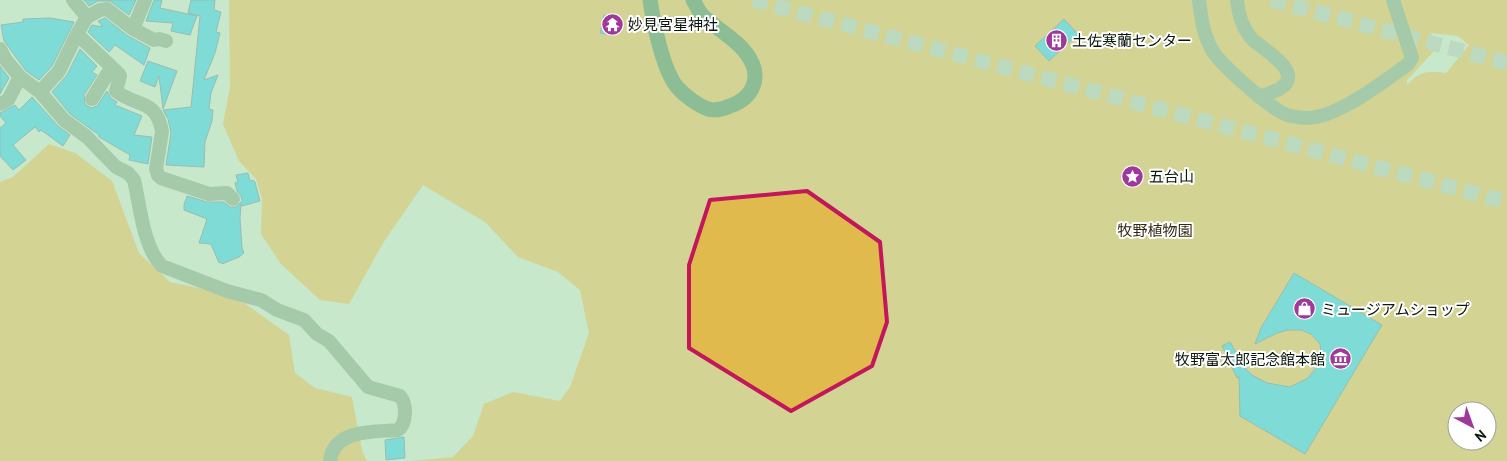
<svg xmlns="http://www.w3.org/2000/svg" width="1507" height="461" font-family="'PT Sans','Noto Sans JP',sans-serif">
  <rect width="100%" height="100%" fill="#c8e8cc"/>
  <!-- green -->
  <path fill="#e1ba4e" fill-rule="evenodd" d="M229,0h1278v461h-1095l41,-4 20,-21 11,-32 29,-12 47,9 10,-14 19,-54 -9,-43 -22,-18 -40,-15 -33,-35 -62,-37 -40,58 -34,61 -29,-4 -39,-36 -20,-30 1,-35 -6,-20 -17,-18 -16,-37 7,-37zM1431,33l27,3 11,9 -23,28c-18,-2 -27,-2 -39,12v-5l30,-32zM1457,411h30v30h-30z
    M49,144l26,9 37,28 27,72 31,29 38,8 36,13 45,32 6,38 20,15 37,9 10,53 5,11h-367v-279l13,-5z"/>
  <!-- building -->
  <path fill="#27cce2" stroke="#5d8a92" d="M84,0h52l-7,15 -19,-14h-12l-9,5z
    M154,0h8l-2,8 37,8 -7,19 -19,-4 2,-8 -27,-2z
    M191,0h24l-1,10 7,2 -5,20 4,1 -5,20 -11,27 14,-5 -7,18 -2,16 4,1 -1,11 -7,21 -1,25 -38,-2 5,-32 -3,-14 -5,-9 28,-3 9,-91 -12,-3z
    M604,15l12,1v3l5,1 -2,13 -7,-1v3l-12,-2z
    M50,18l24,4 -22,44 -13,14 -13,-9 -22,-30 -3,-16 22,-3v-3z
    M105,18l23,18 22,12 -6,17 -29,-20 -6,7 -21,-20 4,-7 11,2 -5,-6z
    M1064,19l14,15 -29,27 -14,-15z
    M80,49l17,17 -5,6 5,3 -13,20 1,9 6,4 6,-2 10,-15 4,7 6,4 -2,3 27,11 -8,19 18,2 -4,27 -19,-4 1,-5 -31,-18v-2l-29,-21 -18,-22 15,-17z
    M148,61l29,10 -14,38 -4,-33 -4,11 -15,-6z
    M0,66l9,12 -9,16z
    M32,97l26,29 12,9 -7,11 -22,-16 -2,2 -4,-5 -22,18 13,15 -13,10 -13,-14v-28l6,-5 -6,-7v-3l15,-8 4,5z
    M248,173l2,8 3,-1 2,2 5,19 -18,5 -1,-2 -1,14 2,30 2,5 -5,4 -17,7 -1,-2 -2,1 -8,-19 -12,-1 8,-24 -23,-9v-5l3,-9 20,6h17l6,5h6l6,-6 -1,-5 -4,-5 -2,-8 3,-1 -2,-7z
    M1294,273l88,52 -77,129 -65,-38 -1,-39 -2,1 -15,-32 8,-4 16,27 6,6 15,8 23,4 18,-9 11,-14 2,-11 -1,-9 -9,-10 -10,-4h-13l-11,3 -22,11 6,-16z
    M404,437l1,21 -19,2 -1,-20z"/>
  <g fill="none" stroke-linecap="round" stroke-linejoin="round">
    <!-- secondary-tunnel -->
    <path stroke="#acc9af" stroke-width="15" stroke-dasharray="15 8" stroke-linecap="butt" d="M1271,0l236,63"/>
    <!-- motorway-tunnel -->
    <path stroke="#acc9af" stroke-width="15" stroke-dasharray="15 8" stroke-linecap="butt" d="M753,0l754,202"/>
    <!-- minor -->
    <path stroke="#7aa681" stroke-width="14" d="M73,0l14,17 13,-7 7,-1 26,20 12,-29
      M1199,0c2,17 4,33 12,48 7,15 54,55 70,64 6,4 18,6 26,6 30,0 76,-36 100,-53l5,-7 -19,-58
      M1237,0c2,16 5,27 15,39 10,10 53,33 29,49 -6,4 -15,6 -22,9
      M87,17l-10,17 42,40 1,2 -4,15c19,16 41,7 46,41l-6,37 2,6 3,3 48,16 18,-1 6,6
      M133,29l21,11 5,-1 7,2
      M0,49l6,11 14,17 20,15 24,28 23,17 29,30 12,6 6,7c6,25 9,67 28,86l65,25 34,9 16,10 27,10 13,14 12,7 39,46 32,9c7,8 7,27 -2,34 -25,2 -64,-1 -68,31
      M40,92l19,-21 18,-37
      M92,99l19,-31
      M0,104l8,-4 12,-23"/>
    <!-- secondary -->
    <path stroke="#448953" stroke-width="15" d="M650,0c3,22 13,70 27,87 7,8 20,18 31,22 7,2 15,0 22,-3 21,-7 32,-26 20,-47 -10,-18 -32,-29 -47,-43 -4,-4 -7,-11 -10,-16"/>
  </g>
  <!-- marked area -->
  <path d="M0 0H1507V461H0ZM807,191l73,51 7,80 -15,44 -81,45 -102,-63v-83l21,-65z" fill="#c8e8cc" fill-opacity=".55" fill-rule="evenodd"/>
  <path fill="none" stroke="#c2185b" stroke-width="4" stroke-linejoin="round" d="M807,191l73,51 7,80 -15,44 -81,45 -102,-63v-83l21,-65z"/>
  <!-- icons -->
  <defs>
    <symbol id="temple-disc" viewBox="-11 -11 22 22"><circle r="9.5" fill="#9f389b" stroke="#fff"/><path d="M0-6L5-2H3V0L6.5 2.5H4V6H1.5V3h-3V6H-4V2.5H-6.5L-3 0V-2H-5Z" fill="#fff"/></symbol>
    <symbol id="building-disc" viewBox="-11 -11 22 22"><circle r="9.5" fill="#9f389b" stroke="#fff"/><path d="M-4-6H4V6H1V3H-1V6H-4ZM-2.5-4.3h1.7v1.8h-1.7ZM.8-4.3h1.7v1.8H.8ZM-2.5-1h1.7V.8h-1.7ZM.8-1h1.7V.8H.8Z" fill="#fff"/></symbol>
    <symbol id="sight-disc" viewBox="-11 -11 22 22"><circle r="9.5" fill="#9f389b" stroke="#fff"/><path d="M0-6L1.8-2.2L6-1.7L2.9 1.2L3.7 5.4L0 3.3L-3.7 5.4L-2.9 1.2L-6-1.7L-1.8-2.2Z" fill="#fff"/></symbol>
    <symbol id="shop-disc" viewBox="-11 -11 22 22"><circle r="9.5" fill="#9f389b" stroke="#fff"/><path d="M-5-2.5h2.3a2.7 3.5 0 0 1 5.4 0H5L5.5 6h-11ZM-1.5-2.5h3a1.5 2.3 0 0 0-3 0Z" fill="#fff"/></symbol>
    <symbol id="museum-disc" viewBox="-11 -11 22 22"><circle r="9.5" fill="#9f389b" stroke="#fff"/><path d="M0-6L6-3V-2H-6V-3ZM-5-1h2V3h-2ZM-1-1h2V3h-2ZM3-1h2V3H3ZM-6 4H6V6H-6Z" fill="#fff"/></symbol>
  </defs>
  <g fill-rule="evenodd">
    <use href="#temple-disc" x="600" y="12" width="25" height="25"/>
    <use href="#building-disc" x="1044" y="28" width="25" height="25"/>
    <use href="#sight-disc" x="1120" y="164" width="25" height="25"/>
    <use href="#shop-disc" x="1292" y="296" width="25" height="25"/>
    <use href="#museum-disc" x="1328" y="346" width="25" height="25"/>
  </g>
  <g text-anchor="middle" dominant-baseline="central" stroke-width="4" stroke-linejoin="round" paint-order="stroke">
    <!-- poi labels -->
    <g font-size="15" fill="#0b170d" stroke="#fff" text-anchor="start">
      <text x="628" y="24">妙見宮星神社</text>
      <text x="1072" y="40">土佐寒蘭センター</text>
      <text x="1149" y="176">五台山</text>
      <text x="1321" y="309">ミュージアムショップ</text>
      <text x="1325" y="359" text-anchor="end">牧野富太郎記念館本館</text>
    </g>
    <!-- park labels -->
    <g font-size="15" fill="#312913" stroke="#fff">
      <text x="1155" y="230">牧野植物園</text>
    </g>
  </g>
  <!-- north arrow -->
  <g transform="translate(1472 426) rotate(139)"><circle r="24" fill="#ffffff" stroke="#9da29e"/>
  <path d="M0-4L9 19L0 12L-9 19Z" fill="#9f389b"/>
  <text y="-8" font-size="14" font-weight="bold" text-anchor="middle" fill="#0b170d">N</text>
  </g>
</svg>
